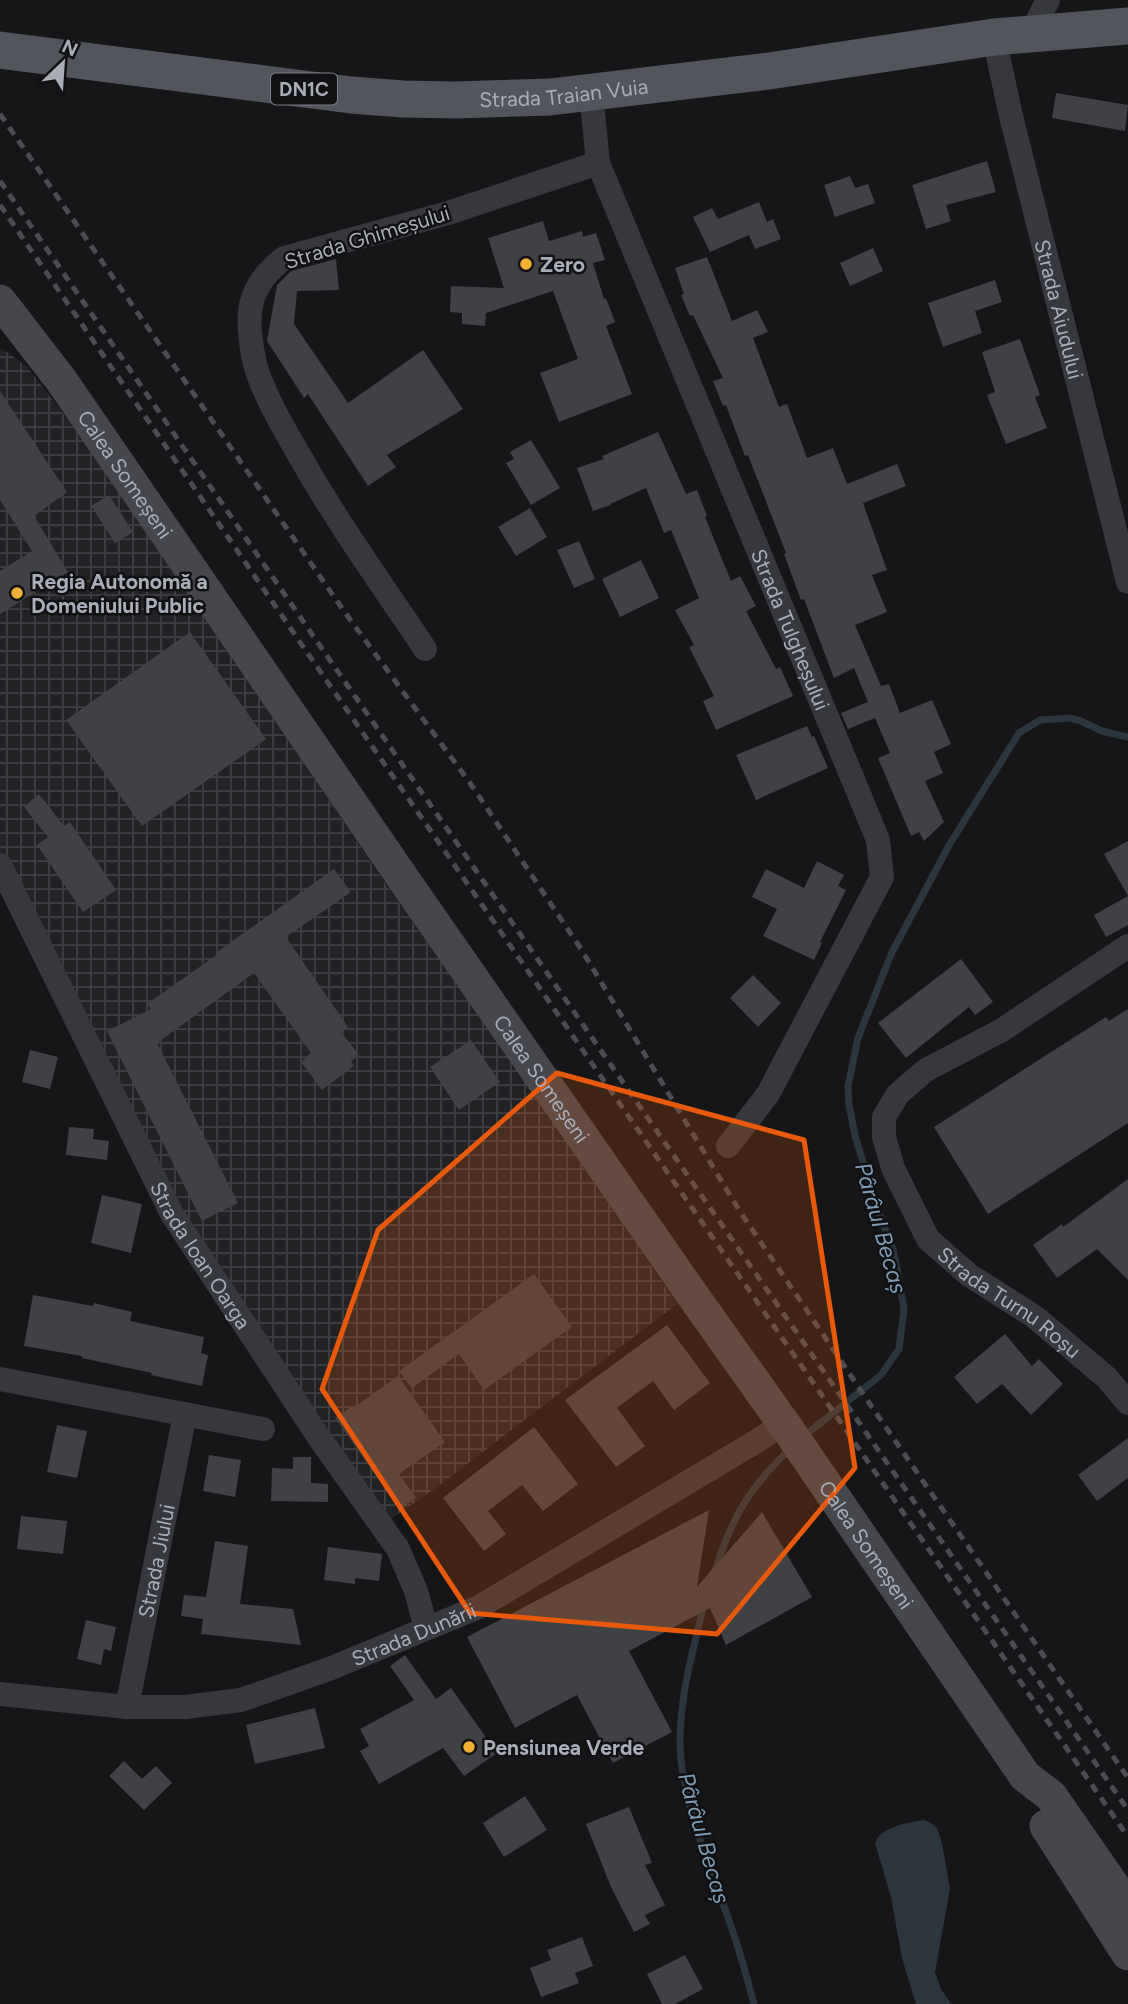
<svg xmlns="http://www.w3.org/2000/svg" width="1128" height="2004" font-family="Figtree,sans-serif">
  <defs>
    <pattern id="industrial-grid" width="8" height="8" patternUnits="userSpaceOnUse" patternTransform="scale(1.75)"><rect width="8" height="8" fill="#222225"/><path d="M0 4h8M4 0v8" fill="none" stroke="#3f3f43"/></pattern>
  </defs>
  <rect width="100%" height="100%" fill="#161618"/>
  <!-- industrial -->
  <path fill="url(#industrial-grid)" d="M0,349l9,4 19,15 53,69 309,453 136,191 151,223 -240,183 -56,39 -209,-312 -172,-349z"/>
  <!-- water -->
  <path fill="#2c353c" d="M924,1820l7,3 6,5 5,15 8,46 -15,83 6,17 10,15h-35l-14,-46 -11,-61 -16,-54c5,-16 34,-21 49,-23z"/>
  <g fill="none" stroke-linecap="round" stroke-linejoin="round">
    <!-- stream -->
    <path stroke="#2c353c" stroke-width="7" d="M804,1436l77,-61 18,-26 5,-40 -7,-40 -4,-20 -13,-33 -25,-80 -6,-32 -1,-18 10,-48 34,-86 59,-110 68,-109 21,-13 29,-2 12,3 21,10 26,6
      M715,1571c17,-54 34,-83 75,-122
      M704,1605c-11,45 -24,90 -24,137 1,57 27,117 46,170 11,30 20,61 28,92"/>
  </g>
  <!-- building -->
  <path fill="#404145" d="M1056,93l72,12 -3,26 -73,-13z
    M987,161l9,31 -50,13 5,16 -25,8 -14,-44z
    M850,176l5,12 13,-4 7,19 -40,14 -11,-32z
    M759,202l8,20 6,-3 8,20 -26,10 -6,-14 -39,17 -17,-35 19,-9 6,11z
    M543,221l6,20 33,-10 1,6 13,-4 9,27 -12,3 11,36 2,-1 9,24 -9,4 26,68 -73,28 -19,-49 38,-14 -25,-68 -67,22 -1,13 -23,-2v-11l-12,-1 1,-26 53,2 -16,-50z
    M873,248l10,23 -33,15 -10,-23z
    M707,257l25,64 25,-11 11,22 -15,6 26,69 8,-3 20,54 26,-10 14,36 50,-20 9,22 -43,17 24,67 -15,5 15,37 -32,13 26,61 8,-2 11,29 32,-13 19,44 -17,8 9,21 -18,8 19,41 -20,19 -5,-9 -8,4 -33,-78 12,-5 -15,-35 -27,11 -7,-16 27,-11 -14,-34 -20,10 -30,-79 -3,1 -17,-46 2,-1 -38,-98 -3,1 -19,-51 -3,1 -10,-25 10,-3 -30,-63 -3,1 -9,-21 3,-1 -9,-26z
    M336,259l3,31 -42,1 -3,33 54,79 75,-53 40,59 -76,46 9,12 -28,19 -60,-92 -4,4 -37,-57 10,-56 14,-14z
    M995,280l7,22 -27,9 7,22 -39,14 -15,-44z
    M1020,339l20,56 -5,2 12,31 -41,16 -19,-49 8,-3 -13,-40z
    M0,391l67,101 -33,24 34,56 -68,42v-43l32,-20 -32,-51z
    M658,432l28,62 11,-4 10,26 -2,1 26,64 9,-5 16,30 -10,5 30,58 4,-2 13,29 -77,34 -13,-29 11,-5 -25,-49 5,-2 -19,-35 24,-12 -28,-68 -7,3 -18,-45 -36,16 1,1 -18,6 -16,-43 27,-9 -2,-3z
    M531,440l29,48 -29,17 -25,-42 8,-4 -4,-7z
    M109,495l24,37 -18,11 -24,-37z
    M530,508l17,29 -31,19 -18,-29z
    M579,541l16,38 -21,9 -17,-38z
    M641,560l18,38 -39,19 -18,-38z
    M190,632l76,107 -124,87 -76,-106z
    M807,726l5,11 2,-1 14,32 -72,32 -20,-45z
    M39,794l25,32 6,-4 46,68 -33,22 -46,-67 11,-8 -24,-30z
    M1128,841v84l-22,12 -12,-22 34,-19 -24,-42z
    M817,861l27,14 -6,11 8,4 -26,52 2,1 -8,17 -51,-24 14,-27 -25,-12 14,-28 38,19z
    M334,869l17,23 -65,45 62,90 -7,5 18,23 -8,6 3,5 -32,24 -21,-28 10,-9 -57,-80 -97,70 81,160 -36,18 -95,-190 44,-22 -4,-5 71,-50 -1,-2z
    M961,959l32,43 -18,13 -6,-8 -63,51 -28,-35z
    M753,975l28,28 -23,24 -28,-29z
    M1128,1009v114l-140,91 -54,-87 172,-110 3,4z
    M471,1040l29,42 -41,28 -29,-43z
    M30,1050l28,7 -8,32 -28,-7z
    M69,1127l25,2 -1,10 16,2 -2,19 -41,-5z
    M1128,1179v101l-31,-31 -40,29 -24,-33 29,-21 1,3z
    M102,1195l40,9 -11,49 -40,-10z
    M534,1274l38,53 -88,63 -25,-36 -47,34 -13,-17z
    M33,1295l60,11 1,-3 38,9 -2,9 74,16 -3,16 7,2 -6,31 -51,-11 1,-2 -70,-15v-2l-58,-10z
    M667,1325l43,58 -36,27 -21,-29 -36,27 28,38 -29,21 -51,-67z
    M1005,1334l27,32 7,-7 24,25 -32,31 -29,-31 -25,20 -23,-27z
    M398,1376l47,66 -46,32 17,24 -16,11 -65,-91 16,-11 2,1z
    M57,1425l30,6 -10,47 -30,-6z
    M534,1427l44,57 -35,27 -21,-26 -34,26 18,23 -22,17 -41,-53z
    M1128,1438v40l-31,23 -19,-26z
    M209,1455l32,5 -6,37 -32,-6z
    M293,1457h18v26l17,1v18l-57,-1 1,-33 21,1z
    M709,1510l-12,77 65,-75 50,85 -86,48 -16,-37 -81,43 43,81 -59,31 -36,-68 -62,33 -48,-91z
    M21,1516l46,5 -4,33 -46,-5z
    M215,1541l33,5 -8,58 53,5 8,36 -100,-11 2,-15 -22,-3 3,-21 22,2z
    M328,1547l54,7 -3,27 -24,-3v6l-31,-4z
    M86,1620l30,7 -5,24 -7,-2 -3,16 -24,-6z
    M405,1655l31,44 15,-11 46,65 -33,23 -21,-28 -64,36 -19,-33 9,-5 -9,-17 54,-29 -24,-34z
    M315,1708l10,40 -70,16 -9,-39z
    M124,1761l18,18 14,-13 16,17 -28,27 -35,-34z
    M525,1796l22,34 -43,27 -21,-34z
    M629,1807l23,56 -7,2 20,40 -20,10 5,9 -16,8 -23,-45 -25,-63z
    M582,1937l11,29 -18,7 4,10 -38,14 -11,-29 21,-8 -4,-10z
    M685,1955l18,34 -28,15h-13l-15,-30z"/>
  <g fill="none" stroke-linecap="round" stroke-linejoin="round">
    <!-- street -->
    <g stroke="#37383d" stroke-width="24">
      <path d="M1031,33l17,-33"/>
      <path id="s1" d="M994,37l16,75 118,470"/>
      <path id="s2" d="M591,92l7,71 280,677 4,37 -114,217 -40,52"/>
      <path d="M425,649c-42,-63 -86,-124 -123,-189 -16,-28 -33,-56 -44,-86 -6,-18 -11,-51 -7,-69 5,-21 17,-34 33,-47l164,-45 150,-50"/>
      <path id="s3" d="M0,865l172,349 146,222 80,113 18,42 10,37"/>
      <path id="s4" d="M1128,946l-126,84 -76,40 -28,24 -14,23v20l9,31 35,71 41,36 66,42 72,61 21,25"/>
      <path d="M0,1379l263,50"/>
      <path id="s5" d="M0,1694l127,13h58l56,-7 88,-31 150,-62 278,-166 27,-18"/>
      <path id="s6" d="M127,1707l58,-293"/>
    </g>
    <!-- secondary -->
    <g stroke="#45474d" stroke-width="33">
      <path id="s7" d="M0,301l61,79 343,500 287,413 96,135 238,348 26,20 77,111"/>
      <path d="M1046,1826l82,128"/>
    </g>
    <!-- primary -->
    <path stroke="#53555c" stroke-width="37" id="s8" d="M0,50l351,45 52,4 53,1 94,-3 219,-26 225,-34 134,-11"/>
    <!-- rail -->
    <path stroke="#4a4c52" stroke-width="5" stroke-dasharray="9 7" stroke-linecap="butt" d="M0,114l346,500 124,169 111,166 158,261 137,203 252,365
      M0,181l325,472 803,1157
      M0,205l313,456 815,1176"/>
  </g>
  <!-- marked area -->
  <path fill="#e8590c" fill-opacity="0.2" stroke="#e8590c" stroke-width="5" stroke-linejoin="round" d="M557,1073l247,67 51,328 -138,166 -247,-21 -148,-224 56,-159z"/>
  <!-- markers -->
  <g fill="#f2b134" stroke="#111113" stroke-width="2.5">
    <circle cx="526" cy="264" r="7"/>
    <circle cx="17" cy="593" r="7"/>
    <circle cx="469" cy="1747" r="7"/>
  </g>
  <g text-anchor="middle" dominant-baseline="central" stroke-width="5" stroke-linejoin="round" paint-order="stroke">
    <!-- shield labels -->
    <rect fill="#111113" stroke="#7b7e86" stroke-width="2" x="271" y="73.5" width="66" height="31" rx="5"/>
    <g font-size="19" font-weight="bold" fill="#a8adb8">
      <text x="304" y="89">DN1C</text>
    </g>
    <!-- street labels -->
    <g font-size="21" fill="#a8adb8" stroke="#111113">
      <text stroke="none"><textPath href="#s8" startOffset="567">Strada Traian Vuia</textPath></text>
      <text transform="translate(367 237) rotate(-17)">Strada Ghimeșului</text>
      <text stroke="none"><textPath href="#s1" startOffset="280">Strada Aiudului</textPath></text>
      <text stroke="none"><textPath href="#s7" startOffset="214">Calea Someșeni</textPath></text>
      <text stroke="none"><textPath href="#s2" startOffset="576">Strada Tulgheșului</textPath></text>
      <text stroke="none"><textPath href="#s7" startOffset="948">Calea Someșeni</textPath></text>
      <text stroke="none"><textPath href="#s3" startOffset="439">Strada Ioan Oarga</textPath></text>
      <text stroke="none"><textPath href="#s4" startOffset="536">Strada Turnu Roșu</textPath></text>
      <text stroke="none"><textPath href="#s7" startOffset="1516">Calea Someșeni</textPath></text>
      <text stroke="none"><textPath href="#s6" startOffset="149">Strada Jiului</textPath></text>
      <text stroke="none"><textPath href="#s5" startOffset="427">Strada Dunării</textPath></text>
    </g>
    <!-- poi labels -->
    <g font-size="21" font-weight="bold" fill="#a8adb8" stroke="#111113" text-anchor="start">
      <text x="540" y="264">Zero</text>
      <text x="31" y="581">Regia Autonomă a<tspan x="31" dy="24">Domeniului Public</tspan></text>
      <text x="483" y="1747">Pensiunea Verde</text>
    </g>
    <!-- water labels -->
    <g font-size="23" font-style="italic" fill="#7f9bb3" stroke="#111113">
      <text transform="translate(881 1228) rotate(74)">Pârâul Becaș</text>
      <text transform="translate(704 1838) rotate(74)">Pârâul Becaș</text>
    </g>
  </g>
  <!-- north arrow -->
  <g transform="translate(63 63) rotate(25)" stroke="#111113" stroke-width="5" paint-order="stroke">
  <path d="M0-5L12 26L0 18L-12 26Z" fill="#a8adb8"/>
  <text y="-10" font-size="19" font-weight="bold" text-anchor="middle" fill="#a8adb8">N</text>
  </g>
</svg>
